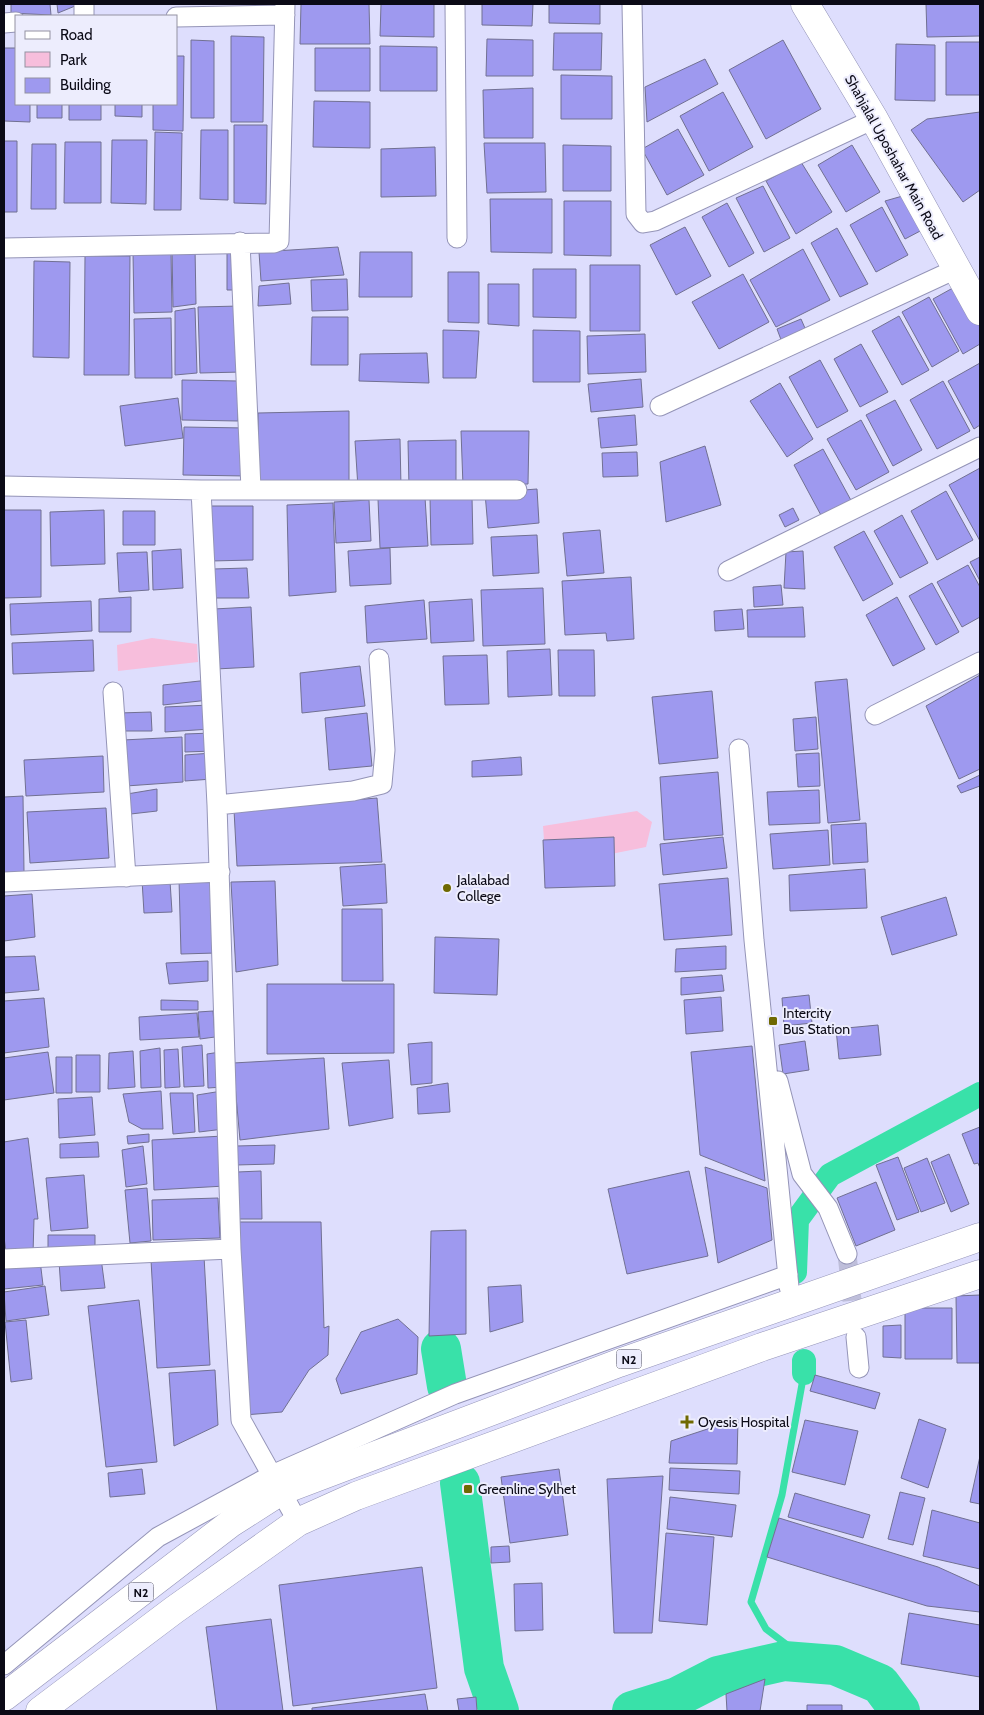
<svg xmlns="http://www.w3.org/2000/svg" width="984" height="1715" font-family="Cabin,sans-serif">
  <rect width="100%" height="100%" fill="#dedefd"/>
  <!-- green -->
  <path fill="#f7bedc" d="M152,638l45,6 1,18 -80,9 -1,-26z
    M637,811l15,11 -6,25 -100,20 -3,-41z"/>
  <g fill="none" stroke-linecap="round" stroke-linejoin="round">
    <!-- stream -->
    <path stroke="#39e1a9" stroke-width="7" d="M804,1373l-22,122 -31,107 15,27 45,34"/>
    <!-- canal -->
    <path stroke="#39e1a9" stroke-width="24" d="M795,1272l2,-52 33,-45 150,-81
      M804,1361v12"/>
    <!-- river -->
    <path stroke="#39e1a9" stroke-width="40" d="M441,1349l6,37
      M460,1483l24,185 15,43
      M632,1711l45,-14 41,-21 66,-15 51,4 45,19 20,27"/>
  </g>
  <!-- building -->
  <path fill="#9e99ef" stroke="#717092" d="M11,4h39l1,11 -40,-2z
    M57,4h23l-22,9z
    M301,4h68l1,40h-70z
    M381,4h53v33l-54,-1z
    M482,4h51l-1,22 -50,-1z
    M549,4h51v20l-51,-1z
    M926,4h54v32l-53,1z
    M554,33h48l-1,37h-48z
    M231,36l33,1 -1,85h-32z
    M487,39l46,1v36h-47z
    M191,40l23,1v77h-23z
    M783,40l38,69 -55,30 -37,-69z
    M946,42h34v53h-34z
    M896,44l39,1v56l-40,-1z
    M380,46l57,1v44h-57z
    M4,48h12v56h14v18l-26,-1z
    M315,48h55v43h-55z
    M176,56h8l-1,75 -30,-1v-26h23z
    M705,59l13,25 -71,38 -2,-35z
    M561,75l51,1v43h-51z
    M533,88v50h-49l-1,-48z
    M723,92l30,55 -44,24 -29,-55z
    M314,101l56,1v46l-57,-1z
    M37,104h25v14h-25z
    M69,104h32v16h-32z
    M115,104h27v13l-27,-1z
    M980,112v78l-17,12 -52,-72 16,-11z
    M234,125h33l-1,79 -32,-1z
    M678,129l26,46 -37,20 -25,-46z
    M201,130h27v70l-28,-1z
    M155,132l27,1 -1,77h-27z
    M112,140h35l-1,64 -35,-1z
    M4,141h13v71h-13z
    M65,142h36v61h-37z
    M484,143h61l1,49 -59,1z
    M32,144h24v65h-25z
    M563,145l48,1v45h-48z
    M852,145l28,47 -34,20 -28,-47z
    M435,147l1,49 -55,1v-48z
    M801,162l31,50 -36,22 -30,-53z
    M763,186l27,52 -26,14 -28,-54z
    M906,195l18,34 -19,10 -20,-38z
    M490,199h62v54l-61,-1z
    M564,201h47v55l-47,-1z
    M727,203l27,50 -25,14 -27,-50z
    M882,207l26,48 -32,17 -26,-47z
    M685,227l26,49 -35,19 -26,-50z
    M837,228l31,56 -28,13 -29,-54z
    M195,247l1,57 -23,3 -1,-59z
    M338,247l6,28 -83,6 -2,-29z
    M803,249l27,51 -54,27 -26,-47z
    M171,252l1,60 -38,1 -1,-60z
    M227,252h11v38h-11z
    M360,252h52v45h-53z
    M85,256h45l-1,119h-45z
    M34,261l36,1 -1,96 -36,-1z
    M590,265h50v66h-50z
    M533,269h43v49l-43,-1z
    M448,272h31v51l-31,-1z
    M743,274l26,48 -50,27 -27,-47z
    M347,279l1,31 -36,1 -1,-31z
    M289,283l2,21 -33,2 1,-20z
    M488,284h31v42l-31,-2z
    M960,284l20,37v23l-17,10 -30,-55z
    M929,297l30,54 -27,16 -30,-55z
    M240,306l2,66 -42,1 -2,-66z
    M195,308l2,65 -22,2v-64z
    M899,316l30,54 -27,15 -30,-54z
    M312,317h36v48h-37z
    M171,318l1,60h-37l-1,-59z
    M801,319l7,16 -25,10 -6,-16z
    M443,330l36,1 -3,47h-33z
    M533,330l47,1v51h-47z
    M645,334l1,38 -58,2 -1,-38z
    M861,344l27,48 -28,15 -26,-48z
    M427,353l2,30 -70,-2 1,-27z
    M820,360l28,51 -31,17 -28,-51z
    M980,363v62l-6,4 -26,-48z
    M641,379l2,28 -52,5 -3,-28z
    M182,380l56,1v40l-56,-1z
    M943,381l27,50 -33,18 -27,-49z
    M780,383l33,56 -26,18 -37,-56z
    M178,398l5,40 -58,8 -5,-40z
    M895,400l27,50 -29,16 -27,-51z
    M349,411v75h-90l-1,-73z
    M635,415l2,30 -36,3 -3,-30z
    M861,420l28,52 -33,18 -29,-51z
    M184,427l62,1v48l-63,-1z
    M461,431h68l-1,53 -65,2z
    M400,439l1,48 -43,1 -3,-47z
    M456,440v48h-47l-1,-47z
    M705,446l16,59 -55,17 -6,-60z
    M823,449l30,55 -30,15 -29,-54z
    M637,452l1,24 -35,1 -1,-24z
    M980,468v73l-31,-56z
    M537,489l2,34 -51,5 -3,-35z
    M946,491l27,49 -36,20 -26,-49z
    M425,497l3,49 -48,2 -2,-49z
    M430,497h42l1,47 -42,1z
    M369,500l2,41 -35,2 -2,-41z
    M333,503l3,89 -47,4 -2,-91z
    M211,506h42v54l-42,1z
    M793,508l6,12 -14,7 -6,-12z
    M4,510h37v87l-37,1z
    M104,510l1,54 -54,2 -1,-54z
    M123,511h32v34h-32z
    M902,515l26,48 -28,15 -26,-47z
    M600,530l4,43 -37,3 -4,-43z
    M864,531l29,53 -30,17 -29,-54z
    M537,535l2,38 -46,3 -2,-39z
    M390,548l1,36 -41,2 -2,-35z
    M181,549l2,39 -30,2 -1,-39z
    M803,551l2,38 -21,-1 2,-36z
    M147,552l2,38 -30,2 -2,-39z
    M980,557v24l-10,-19z
    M968,565l12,22v30l-18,10 -25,-45z
    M247,568l2,30h-36v-29z
    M631,577l3,62 -27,2 -1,-8 -41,2 -3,-54z
    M932,583l27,49 -23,13 -27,-49z
    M781,585l2,20 -29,2 -1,-20z
    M543,588l2,56 -62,2 -2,-56z
    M131,597v35h-32v-33z
    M897,597l28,52 -32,17 -27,-51z
    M472,599l2,42 -43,2 -2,-41z
    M424,600l3,39 -60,4 -2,-37z
    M91,601l1,30 -81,4 -1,-31z
    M251,607l3,60 -38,2 -2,-60z
    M803,607l2,30h-57l-1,-27z
    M742,609l2,20 -29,2 -1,-20z
    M93,640l1,31 -81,3 -1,-31z
    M550,649l2,46 -44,2 -1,-46z
    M558,650h36l1,46h-36z
    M487,655l2,49 -44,1 -2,-49z
    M360,666l5,40 -63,7 -2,-40z
    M980,675v94l-21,10 -33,-73z
    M847,679l13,141 -32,3 -13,-141z
    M209,680v20l-46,5v-20z
    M712,691l6,67 -59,6 -7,-67z
    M210,705l1,24 -46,3v-25z
    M151,712l1,19h-31l-2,-18z
    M367,713l5,53 -43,4 -4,-52z
    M816,717l2,32 -23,2 -2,-32z
    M212,733l1,18 -28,1v-18z
    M182,737l1,45 -57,4 -3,-46z
    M212,753v26l-27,2v-26z
    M819,753l1,33 -22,1 -2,-33z
    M103,756l1,36 -78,4 -2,-36z
    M521,757l1,18 -50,2v-16z
    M718,772l5,63 -59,5 -4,-63z
    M980,775v11l-19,7 -4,-7z
    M157,789v22l-35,4 -1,-20z
    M819,790l1,33 -51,2 -2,-33z
    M23,796l1,76 -20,2v-77z
    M377,798l5,64 -145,4 -3,-56z
    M106,808l3,50 -79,5 -3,-51z
    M866,823l2,39 -35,2 -2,-39z
    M828,830l2,35 -57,4 -3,-35z
    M614,837l1,49 -70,2 -2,-48z
    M723,837l4,31 -64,7 -3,-31z
    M385,864l2,39 -44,3 -3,-39z
    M865,869l2,39 -77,3 -1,-36z
    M215,878l1,75 -35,1 -2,-75z
    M728,878l4,57 -68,5 -5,-56z
    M142,880l28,1 2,31 -28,1z
    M275,881l3,84 -42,7 -5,-90z
    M32,894l3,43 -31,4v-45z
    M946,897l11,38 -65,20 -11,-38z
    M342,909h40l1,72h-41z
    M435,937l64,2 -2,56 -63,-2z
    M726,946v23l-51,3 1,-23z
    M35,956l4,34 -35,3v-36z
    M208,961v20l-39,3 -3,-21z
    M722,975l2,16 -43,4v-17z
    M267,984h127v69l-127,1z
    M809,995l3,28 -28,3 -2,-28z
    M721,997l2,34 -37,3 -2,-34z
    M44,998l5,49 -45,6v-52z
    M161,1000l37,1v9h-37z
    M213,1011l2,26 -15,2 -2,-27z
    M197,1013l2,24 -59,3 -1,-23z
    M878,1025l3,30 -42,4 -3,-30z
    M805,1041l4,29 -26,4 -4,-29z
    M432,1042v41l-21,2 -3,-41z
    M202,1045l2,41 -20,1 -2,-40z
    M752,1046l13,135 -65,-26 -9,-103z
    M160,1048l1,39 -20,1 -1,-37z
    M178,1049l2,38 -15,1 -1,-38z
    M133,1051l2,36 -27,2 1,-36z
    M48,1052l6,41 -50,7v-42z
    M220,1052l3,35 -15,1 -1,-34z
    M76,1055h24v37h-24z
    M56,1057h16v36h-16z
    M324,1058l5,71 -89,11 -7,-77z
    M389,1060l4,58 -44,8 -7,-63z
    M448,1083l2,29 -32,2 -1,-26z
    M161,1091l2,38h-21l-13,-7 -6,-28z
    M222,1091l2,38 -25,3 -2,-37z
    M170,1093h23l2,39 -22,2z
    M92,1097l3,38 -36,3 -1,-39z
    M980,1127v41l-2,-5 -4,1 -12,-30z
    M149,1134v8l-21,2 -1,-8z
    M223,1136l2,50 -71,4 -2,-50z
    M28,1138l10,81h-4l-1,35 -27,-1 -2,-16v-95z
    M98,1142l1,15 -39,1v-14z
    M275,1145l-1,19 -38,1v-19z
    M143,1146l4,38 -21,3 -4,-37z
    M949,1154l20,50 -18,8 -20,-50z
    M898,1157l21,55 -22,8 -21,-55z
    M927,1158l18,45 -24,9 -17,-44z
    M705,1167l62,21 5,52 -54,23z
    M261,1171l1,48h-24l-1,-47z
    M689,1171l19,85 -81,18 -19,-85z
    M84,1175l4,53 -37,3 -5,-53z
    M876,1182l19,48 -39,16 -19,-48z
    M147,1188l4,53 -21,2 -5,-53z
    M218,1198l2,40 -67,2 -1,-40z
    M238,1222h83l3,106 5,-2 -1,29 -19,15 -27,42 -38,3z
    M466,1230v104l-37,2 2,-105z
    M48,1235h47v19h-47z
    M204,1256l6,109 -53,3 -6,-108z
    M101,1258l4,30 -44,3 -2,-30z
    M40,1260l3,25 -39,4v-25z
    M521,1285l2,37 -33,10 -2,-45z
    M45,1286l4,29 -43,6 -2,-29z
    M980,1295v68h-23l-1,-67z
    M139,1300l18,162 -51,5 -18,-161z
    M905,1308h47v51h-47z
    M398,1319l20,18 -1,37 -76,20 -5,-15 25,-47z
    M26,1320l6,59 -21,3 -6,-60z
    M901,1325v33l-18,-1v-31z
    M215,1370l3,55 -44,21 -5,-73z
    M815,1375l65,18 -5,16 -65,-18z
    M738,1419l-1,45 -68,-1 2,-22z
    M919,1419l27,10 -18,59 -27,-10z
    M805,1420l53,11 -13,54 -53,-13z
    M980,1456v48l-10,-2z
    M670,1468l70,3 -1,23 -70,-4z
    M142,1469l3,25 -35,3 -2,-24z
    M559,1469l9,66 -58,8 -9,-66z
    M663,1476l-11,157h-38l-7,-154z
    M900,1492l25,6 -12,47 -25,-6z
    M795,1493l75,22 -7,23 -75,-21z
    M670,1497l66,8 -4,32 -65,-8z
    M932,1510l48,13v46l-57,-13z
    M779,1518l159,49 42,19v26l-53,-6 -160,-49z
    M666,1533l48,4 -7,88 -48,-4z
    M509,1546l1,16 -19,1v-16z
    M422,1567l15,121 -144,18 -14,-121z
    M542,1583l1,47 -28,1 -1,-47z
    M909,1613l71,12v52l-79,-13z
    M271,1619l12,92h-66l-11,-84z
    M765,1679l-5,32h-33l-1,-17z
    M425,1694l3,17h-116v-3z
    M476,1697l1,14h-18l-2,-12z
    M807,1705h35v6h-35z"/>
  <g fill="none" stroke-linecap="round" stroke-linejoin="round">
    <!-- minor-tunnel -->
    <path stroke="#bebeda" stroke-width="19" stroke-dasharray="19 9" stroke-linecap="butt" d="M847,1254l8,74"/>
    <defs>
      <path id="minor" d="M84,4v12
        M455,4l2,234
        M632,4l4,210 7,9 12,-2 219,-102
        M176,17l109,-2
        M4,23l12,-1
        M240,242l11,247
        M4,248l270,-5 5,-2 6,-237
        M660,406l296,-137
        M4,486l197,4h316
        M201,490l16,315 14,444 10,171 57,102
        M728,571l252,-124
        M113,692l13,185
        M875,715l105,-53
        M739,749l15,191 35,347
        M217,805l136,-14 29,-7 3,-34 -6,-91
        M4,882l216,-10
        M778,1081l24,93 26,34 19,46
        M4,1259l227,-10
        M856,1337l3,31
        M4,1665l154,-128 114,-62 183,-81 333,-119"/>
      <path id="primary" d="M805,4l69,115 106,192"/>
      <path id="trunk" d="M4,1697l227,-174 50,-32 338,-128 361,-126
        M40,1711l134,-101 124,-88 58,-26 406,-149 218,-73"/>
    </defs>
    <!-- minor casing -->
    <use href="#minor" stroke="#9494b7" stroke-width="21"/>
    <!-- primary casing -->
    <use href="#primary" stroke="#9494b7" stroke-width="29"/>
    <!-- trunk casing -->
    <use href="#trunk" stroke="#9494b7" stroke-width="29"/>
    <!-- minor -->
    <use href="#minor" stroke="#fff" stroke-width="19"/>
    <!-- primary -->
    <use href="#primary" stroke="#fff" stroke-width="28"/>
    <!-- trunk -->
    <use href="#trunk" stroke="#fff" stroke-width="28"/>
  </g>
  <!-- markers -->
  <g fill="#6f6901" stroke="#ededfd" stroke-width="2">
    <circle cx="447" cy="888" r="5"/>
    <rect x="768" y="1016" width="10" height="10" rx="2.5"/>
    <path d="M684.5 1414.5h5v5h5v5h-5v5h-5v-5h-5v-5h5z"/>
    <rect x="463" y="1484" width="10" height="10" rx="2.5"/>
  </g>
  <g text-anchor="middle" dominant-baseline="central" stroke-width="4" stroke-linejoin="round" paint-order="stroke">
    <!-- shield labels -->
    <g fill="#ededfd" stroke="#4f4e5b" stroke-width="1">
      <rect x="616.5" y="1349.5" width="25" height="19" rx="4"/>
      <rect x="128.5" y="1582.5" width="25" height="19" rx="4"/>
    </g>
    <g font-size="12" font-weight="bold" fill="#0b0a16">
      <text x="629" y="1359">N2</text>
      <text x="141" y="1592">N2</text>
    </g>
    <!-- street labels -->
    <g font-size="14" fill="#0b0a16" stroke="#ededfd">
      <text transform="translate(894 157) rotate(61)">Shahjalal Uposhahar Main Road</text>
    </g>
    <!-- poi labels -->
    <g font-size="14" fill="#0b0a16" stroke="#ededfd" text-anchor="start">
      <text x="457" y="880">Jalalabad<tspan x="457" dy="16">College</tspan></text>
      <text x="783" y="1013">Intercity<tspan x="783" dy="16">Bus Station</tspan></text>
      <text x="698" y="1422">Oyesis Hospital</text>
      <text x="478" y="1489">Greenline Sylhet</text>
    </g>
  </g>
  <!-- border -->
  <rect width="984" height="1715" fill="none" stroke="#0b0a16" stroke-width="10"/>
  <!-- legend -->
  <rect x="15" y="15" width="162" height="90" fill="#ededfd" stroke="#9392a1"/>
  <rect x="25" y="31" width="25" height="8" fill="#ffffff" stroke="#9392a1"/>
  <text x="60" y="40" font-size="15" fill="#0b0a16">Road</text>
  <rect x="25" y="52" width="25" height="15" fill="#f7bedc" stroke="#9392a1"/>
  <text x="60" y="65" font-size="15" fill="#0b0a16">Park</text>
  <rect x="25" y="78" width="25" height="15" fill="#9e99ef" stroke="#9392a1"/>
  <text x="60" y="90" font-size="15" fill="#0b0a16">Building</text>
</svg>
